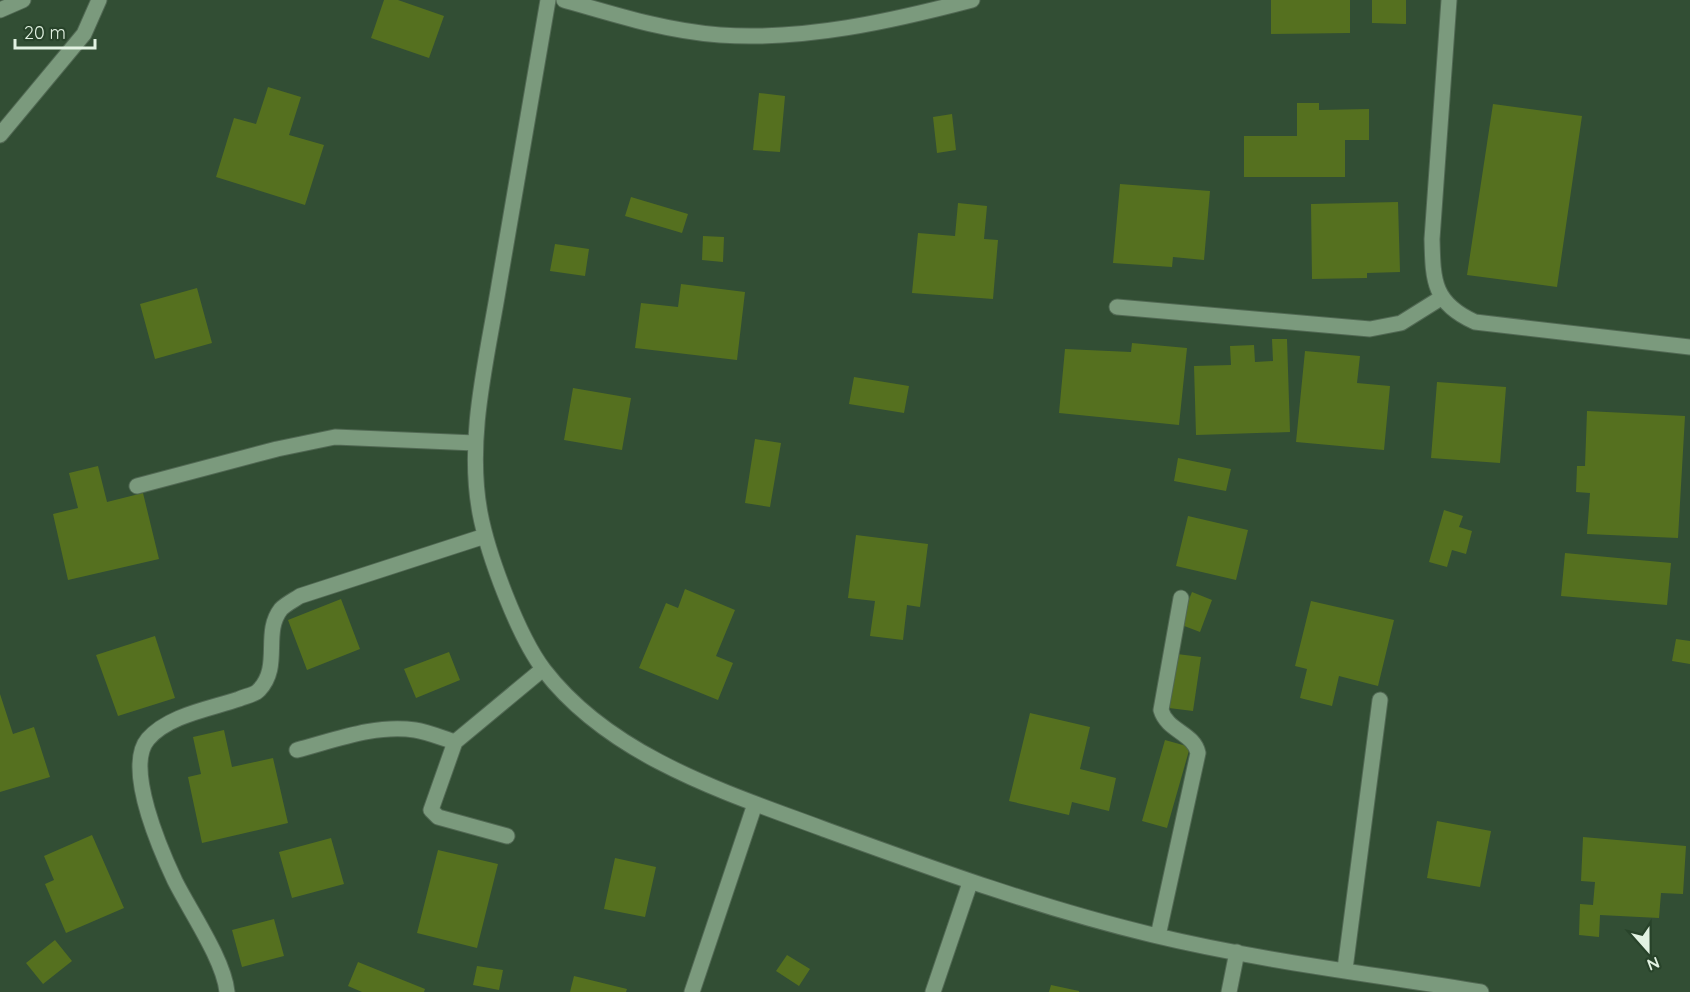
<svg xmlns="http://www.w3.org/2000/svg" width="1690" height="992" font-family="Quicksand,sans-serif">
  <rect width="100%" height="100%" fill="#324e34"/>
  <!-- building -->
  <path fill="#55701f" d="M384,0h14l46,16 -15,42 -58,-20z
    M1271,0h79v33l-79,1z
    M1372,0h34v24l-34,-1z
    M268,87l33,10 -12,38 35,10 -19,60 -89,-28 18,-59 22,6z
    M759,93l26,3 -5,56 -27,-2z
    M1297,103h22v7l50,-1v31h-24v37h-101v-41h53z
    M1493,104l89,12 -25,171 -90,-12z
    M952,114l4,36 -19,3 -4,-36z
    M1120,184l90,7 -6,69 -31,-3 -1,10 -59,-4z
    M631,197l57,17 -6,19 -57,-17z
    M1398,202l2,70 -33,1v5l-55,1 -1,-75z
    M958,203l29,3 -3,33 14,1 -5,59 -81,-6 6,-60 37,3z
    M703,236l21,1 -1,25 -21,-2z
    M555,244l34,5 -4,27 -35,-5z
    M681,284l64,8 -8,68 -102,-12 6,-45 37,4z
    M197,288l15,55 -57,16 -15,-55z
    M1272,339h15l3,93 -94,3 -2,-69 37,-1 -1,-19 24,-1 1,17 18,-1z
    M1132,343l55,5 -8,77 -120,-12 6,-64 66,3z
    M1305,351l55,5 -3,27 33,3 -6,64 -88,-8z
    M854,377l55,9 -5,27 -55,-9z
    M1437,382l69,5 -6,76 -69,-5z
    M573,388l58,10 -9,52 -58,-10z
    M1587,411l98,5 -7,122 -91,-4 3,-41 -14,-1 1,-26h8z
    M755,439l26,4 -11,64 -25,-4z
    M1178,458l53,11 -5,22 -52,-10z
    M98,466l9,36 36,-9 16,66 -91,21 -15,-66 25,-6 -9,-35z
    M1444,510l19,6 -4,11 13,4 -6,23 -14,-4 -5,17 -18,-5z
    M1188,516l60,14 -12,50 -60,-14z
    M856,535l72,9 -8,63 -13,-2 -4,35 -33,-4 5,-35 -27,-3z
    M1565,553l106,10 -4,42 -106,-9z
    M685,589l50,21 -19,46 17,7 -15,37 -79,-32 27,-65 12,5z
    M1192,592l20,8 -12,32 -21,-8z
    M341,599l19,50 -53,21 -19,-50z
    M1311,601l83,19 -16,66 -39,-10 -7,30 -32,-8 7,-29 -12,-3z
    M155,636l20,62 -57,18 -22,-61z
    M1676,639l14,2v23l-18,-3z
    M449,652l11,28 -44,18 -12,-29z
    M1177,654l24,3 -8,54 -24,-3z
    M0,694l13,40 21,-7 16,50 -50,15z
    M1030,713l60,14 -10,42 36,9 -7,33 -37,-9 -3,13 -60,-14z
    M224,730l8,37 41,-9 15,65 -86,20 -14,-66 13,-3 -8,-37z
    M1165,740l25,7 -23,81 -25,-7z
    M1437,821l54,10 -11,56 -53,-9z
    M92,835l32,73 -58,25 -21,-49 9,-4 -10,-24z
    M1583,837l103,9 -3,48 -22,-1 -2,25 -59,-3 -1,22 -20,-2 1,-31 13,1 2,-23 -14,-1z
    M331,838l13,46 -52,14 -13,-46z
    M438,850l60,14 -21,84 -60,-15z
    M615,858l41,9 -11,50 -41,-8z
    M274,919l10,37 -42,11 -10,-37z
    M55,940l17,21 -29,23 -17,-21z
    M787,955l23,14 -11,17 -23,-15z
    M358,962l67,27 -1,3h-62l-14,-6z
    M477,966l26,4 -4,20 -26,-5z
    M574,976l53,13 -1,3h-56z
    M1051,985l28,6v1h-30z"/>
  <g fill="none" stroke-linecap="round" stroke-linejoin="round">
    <defs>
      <path id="minor" d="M548,0c-16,95 -32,190 -49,285 -12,74 -33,153 -19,228 8,42 38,123 64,157 66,86 180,122 277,158 110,40 219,80 332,107 108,26 219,39 328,57
        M564,0c52,15 102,31 156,35 84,6 172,-14 252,-35
        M1449,0l-17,239c1,42 1,64 43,83l215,25
        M0,10l23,-10
        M0,135l84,-101 15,-34
        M1117,307l253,22 31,-6 40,-25
        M137,486l140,-37 58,-12 140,6
        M455,742l-24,68 7,7 69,19
        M297,750c38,-10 79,-26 118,-20 13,2 27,8 40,12l88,-73
        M1158,936l40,-183c-4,-20 -31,-22 -37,-43l20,-112
        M1345,969l35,-269
        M227,992c-3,-32 -37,-81 -52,-111 -14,-30 -51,-114 -27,-142 21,-24 62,-30 91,-40 6,-3 16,-4 20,-9 23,-24 3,-57 22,-81 5,-5 13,-9 19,-13l185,-60
        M692,992l63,-188
        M933,992l37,-109
        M1229,992l8,-40"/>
    </defs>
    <!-- minor casing -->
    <use href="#minor" stroke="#516853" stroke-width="17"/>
    <!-- minor -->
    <use href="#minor" stroke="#7b9a7d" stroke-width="15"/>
  </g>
  <!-- north arrow -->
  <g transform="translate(1648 950) rotate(159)" stroke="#28432a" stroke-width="4.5" paint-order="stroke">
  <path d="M0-4.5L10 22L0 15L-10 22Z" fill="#e2f2e2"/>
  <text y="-9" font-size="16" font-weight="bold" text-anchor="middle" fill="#e2f2e2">N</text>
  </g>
  <!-- scale -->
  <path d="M15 39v9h80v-9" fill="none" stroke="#e2f2e2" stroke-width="3"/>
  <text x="24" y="39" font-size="18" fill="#e2f2e2" stroke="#28432a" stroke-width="4.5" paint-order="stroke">20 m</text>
</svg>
